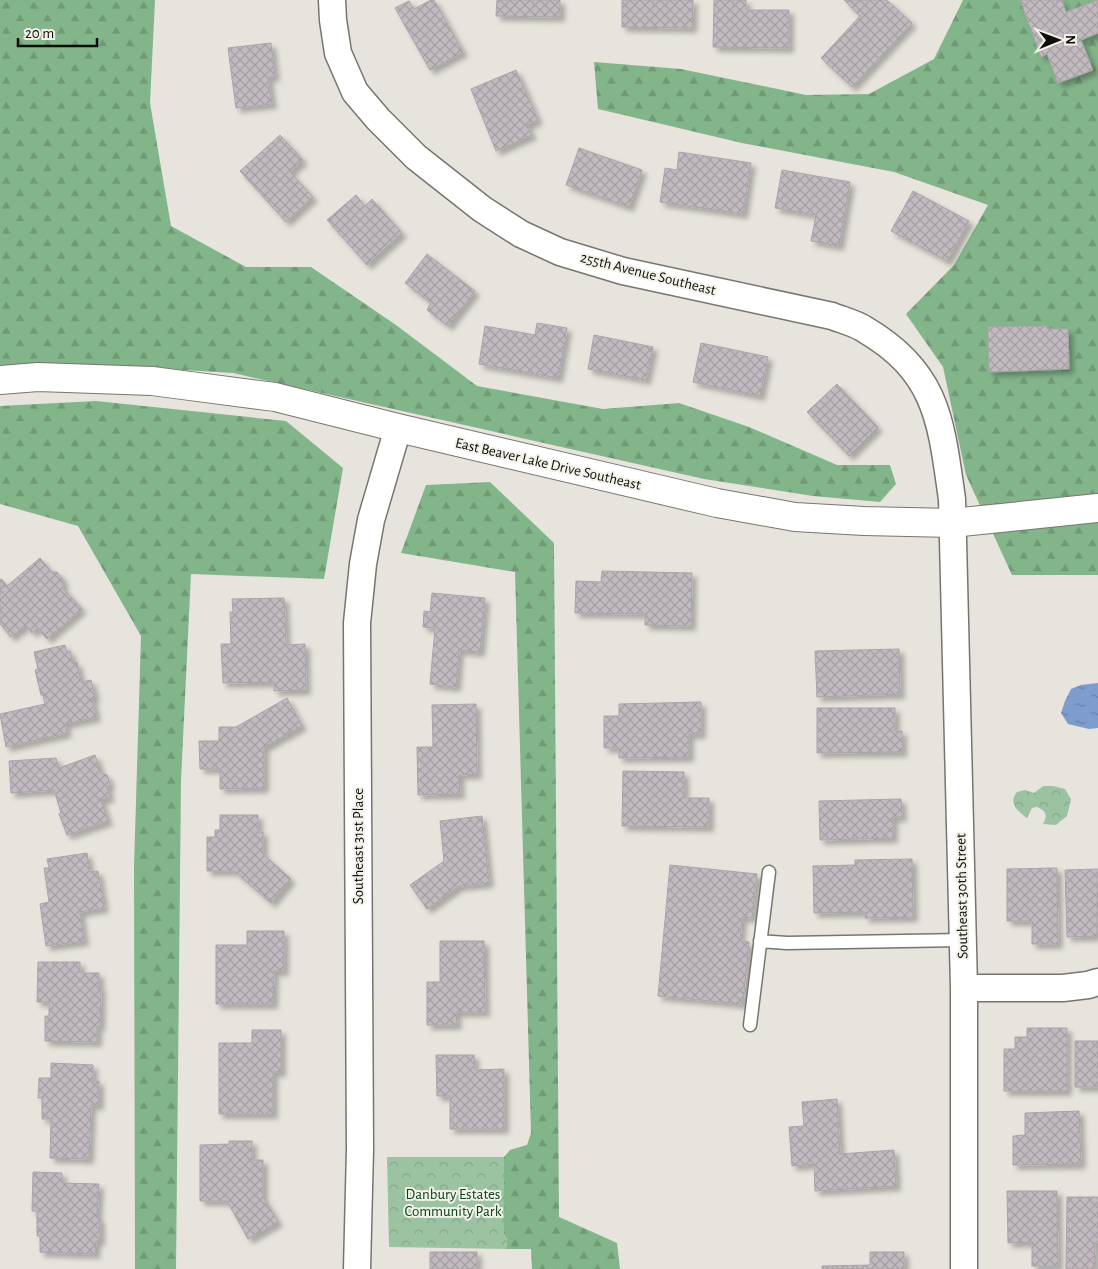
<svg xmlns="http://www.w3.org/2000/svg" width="1098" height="1269" font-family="'Alegreya Sans',sans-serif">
  <defs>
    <pattern id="forest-firs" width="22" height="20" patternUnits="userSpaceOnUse" patternTransform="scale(1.25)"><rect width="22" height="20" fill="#83b58a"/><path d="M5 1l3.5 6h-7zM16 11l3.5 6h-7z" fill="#709a76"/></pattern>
    <pattern id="park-crowns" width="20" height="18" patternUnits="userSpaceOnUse" patternTransform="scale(1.25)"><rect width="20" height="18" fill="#9cc3a1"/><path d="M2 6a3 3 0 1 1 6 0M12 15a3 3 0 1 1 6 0" fill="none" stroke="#85a689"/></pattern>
    <pattern id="water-ripples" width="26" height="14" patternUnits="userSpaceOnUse" patternTransform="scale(1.25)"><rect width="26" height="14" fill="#7e9ccd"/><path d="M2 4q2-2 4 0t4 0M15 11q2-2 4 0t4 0" fill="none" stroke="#667ea5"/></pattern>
    <pattern id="building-cross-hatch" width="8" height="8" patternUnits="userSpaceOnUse" patternTransform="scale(1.25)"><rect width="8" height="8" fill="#c1bac0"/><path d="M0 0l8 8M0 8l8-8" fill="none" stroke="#a59fa4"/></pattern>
    <filter id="shadow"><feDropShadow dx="4.5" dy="4.5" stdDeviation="2.5" flood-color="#0004"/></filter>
  </defs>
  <rect width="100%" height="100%" fill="#e6e4dc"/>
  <!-- forest -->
  <path fill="url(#forest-firs)" d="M0,0h155l-5,103 21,123 75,41h65l85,58 81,61 126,23 76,-6 70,24 88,38h53l6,19 -16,18 -67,-6 -109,-17 -471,-106 -133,-8 -100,1z
    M963,0h135v575h-86l-46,-100 -23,-108 -37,-53 48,-49 34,-60 -94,-33 -152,-29 -144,-34 -4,-47 87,7 125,26 63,-1 65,-35z
    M96,401l190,20 57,47 -19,111 -133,-5 -10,206 -5,489h-41l-1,-401 7,-232 -63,-110 -78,-22v-98z
    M490,482l64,61 5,674 58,26 3,26h-88l-1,-20h-25l1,-9 -3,-6v-77l6,-7 17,-5 4,-12 -16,-561 -114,-19 25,-68z"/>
  <!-- park -->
  <path fill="url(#park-crowns)" d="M1043,786h10l12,3 6,10 -4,17 -11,9 -13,-1c5,-9 3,-13 -6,-17l-5,1 -5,10c-10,-7 -19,-15 -10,-26l8,-2 9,3z
    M387,1157h117v77l3,6 -1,9 -117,-2z"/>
  <!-- water -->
  <path fill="url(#water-ripples)" d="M1098,683v45l-9,1 -21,-5 -7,-11 4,-12 6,-12 10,-4z"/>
  <!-- building -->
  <path fill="url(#building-cross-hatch)" stroke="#aaa4a9" filter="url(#shadow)" d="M431,0h3l29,52 -33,18 -35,-62 14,-7 5,8z
    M497,0h63v17l-64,-1z
    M622,0h71l-1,28 -70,-1z
    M714,0h32v10h43v38l-76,-1z
    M844,0h43l25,23 -60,64 -31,-29 39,-42z
    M1020,0h42l4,12 32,-12v33l-17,7 12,30 -35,13 -11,-29 -6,3z
    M271,43l4,34h-7l4,27 -36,4 -8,-60z
    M516,70l22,50 -11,5 5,10 -36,16 -25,-62z
    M280,135l23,25 -13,12 23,25 -27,25 -46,-51z
    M579,148l63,22 -13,37 -63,-22z
    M679,152l72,11 -8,51 -83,-12 5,-34 12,2z
    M782,170l68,12 -11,64 -28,-5 5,-26 -41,-7z
    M913,191l56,30 -22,40 -56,-30z
    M356,195l9,11 7,-7 30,34 -35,32 -40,-45z
    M427,254l48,37 -27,35 -21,-16 4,-7 -26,-20z
    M537,323l30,5 -9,50 -79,-14 6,-38 50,9z
    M1047,326v3h21l1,40 -80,3 -1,-45z
    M594,335l59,12 -7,33 -58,-11z
    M701,343l67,14 -8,39 -67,-14z
    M837,384l41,43 -29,29 -42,-44z
    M40,558l12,14h5l6,7v9l19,21 -35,30 -9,-11 -6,5 -6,-8 -15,12 -11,-13v-44l2,-1 5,7z
    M602,571l90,2 -1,53 -46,-1v-11l-70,-1 1,-32 25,1z
    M432,593l53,5 -5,54 -21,-2 -3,37 -26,-3 5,-56 -12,-1 1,-16 6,1z
    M284,598l2,47 19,-1 1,46 -32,1v-9l-51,1 -2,-39h10l-1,-32h3l-1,-13z
    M65,645l2,7 3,-1 3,12 4,-1 4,20 10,-2 4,17 -3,1 4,19 -31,7 2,9 -61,14 -6,-33 45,-10 -2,-9h-2l-6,-25 3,-1 -4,-17z
    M899,649l1,45 -83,3 -2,-46z
    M287,698l15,28 -38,21v41l-44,1v-20h-20l-1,-28h20v-14h17z
    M701,702v32h-12v23l-70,1v-10h-15v-32h15v-12z
    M476,704l1,70 -18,1 1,19 -42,1 -1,-48h16l-1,-42z
    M817,708h78v23h7v21l-85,1z
    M95,755l6,18 6,2 3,9 -3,5 3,8 -9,3 7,21 -41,14 -8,-21 2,-1 -7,-23 -43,3 -2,-32 47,-3 3,10z
    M623,771l61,1v26h25v29l-87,-1z
    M901,799l1,18h-9v21l-73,2 -1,-39z
    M220,815h38v17h5v22l28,25 -20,24 -37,-32h-27v-34h8v-7h5z
    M482,816l7,67 -30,3 -32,23 -17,-24 34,-24 -4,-40z
    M87,853l3,19 8,-1 6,37 -24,4 4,29 -38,5 -6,-42 9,-2 -5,-34h5l-2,-9z
    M912,859l1,58 -48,1v-6l-51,1 -1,-47 42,-1v-5z
    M670,865l87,9 -5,44 -10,-1 -2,24 9,1 -6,62 -85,-8z
    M1057,868l1,76h-26v-23h-25v-52z
    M1098,869l-1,67 -30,1 -2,-67z
    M247,931h37v40h-10l-1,33h-57v-59h31z
    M440,941h44l1,71h-29l1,13h-30v-43h13z
    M38,962h42v11h19v14h2l-1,40 -3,-1v16l-52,-1v-25h4v-14h-12z
    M1027,1028h40v63h-63v-42h11v-12h12z
    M252,1030h29v42h-8v42h-54v-71h33z
    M1075,1041h23v46h-23z
    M436,1055h38l1,15 29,-1v60h-54v-33h-13z
    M51,1063l42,2v16h6v24h-8l-2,54 -39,-1 1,-39h-9v-21h-4l1,-20h12z
    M837,1099l3,55 54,-4 2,36 -81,5 -1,-27 -22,2 -3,-39 15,-1 -2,-24z
    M1079,1111l2,53 -68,1v-29l12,-1v-22z
    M229,1141h23v19h11v37l15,25 -30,17 -21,-38h-27v-56l29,-1z
    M33,1172l29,1v10l37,1 -2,34h3v23h-4l-1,13 -55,-2v-16h-3v-25h-5z
    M1007,1191h50l1,75h-26v-24l-24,1z
    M1067,1197h31v45h-3l-1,27h-28z
    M430,1252h47v17h-47z
    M870,1252h34v17h-82v-3l48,-1z"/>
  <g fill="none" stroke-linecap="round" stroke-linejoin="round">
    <defs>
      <path id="lane" d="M760,941l27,2 175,-3
        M750,1025l19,-153"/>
      <path id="street" d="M332,0l1,20 5,33 17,39 23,27 38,38 66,52 39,25 39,18 63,19 209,45c10,4 23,7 32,13 74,43 77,93 88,170l12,489v281
        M964,988h99l25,-3 10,-3
        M357,1269l3,-120 -3,-526 6,-59 8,-44 27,-92"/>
      <path id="secondary" d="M0,380l38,-3 114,4 123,16 123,31 319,75 78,14 69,4 88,2 146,-15"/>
    </defs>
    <!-- lane casing -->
    <use href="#lane" stroke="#77756e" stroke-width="15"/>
    <!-- street casing -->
    <use href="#street" stroke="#77756e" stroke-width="29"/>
    <!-- secondary casing -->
    <use href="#secondary" stroke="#77756e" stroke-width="30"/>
    <!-- lane -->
    <use href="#lane" stroke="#fff" stroke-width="12"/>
    <!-- street -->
    <use href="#street" stroke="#fff" stroke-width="26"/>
    <!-- secondary -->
    <use href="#secondary" stroke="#fff" stroke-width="28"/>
  </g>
  <g text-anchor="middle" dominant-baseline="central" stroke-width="4" stroke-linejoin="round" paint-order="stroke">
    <!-- street labels -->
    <g font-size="15" fill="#0f0e0b" stroke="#f3f2e9">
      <text transform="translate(648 274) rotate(14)">255th Avenue Southeast</text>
      <text transform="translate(548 464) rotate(13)">East Beaver Lake Drive Southeast</text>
      <text transform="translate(358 846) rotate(-90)">Southeast 31st Place</text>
      <text transform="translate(962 896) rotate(-91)">Southeast 30th Street</text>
    </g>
    <!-- park labels -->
    <g font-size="15" fill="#064018" stroke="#f3f2e9">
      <text x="453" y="1194">Danbury Estates<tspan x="453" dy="17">Community Park</tspan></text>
    </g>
  </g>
  <!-- north arrow -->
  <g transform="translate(1058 40) rotate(89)" stroke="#f3f2e9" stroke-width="4" paint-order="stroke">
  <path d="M0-4L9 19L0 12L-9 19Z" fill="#0f0e0b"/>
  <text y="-8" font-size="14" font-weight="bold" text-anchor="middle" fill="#0f0e0b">N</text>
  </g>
  <!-- scale -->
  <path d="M18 38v8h79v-8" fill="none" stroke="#0f0e0b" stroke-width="2.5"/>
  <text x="25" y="38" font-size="15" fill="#0f0e0b" stroke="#f3f2e9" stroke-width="4" paint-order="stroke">20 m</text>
</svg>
